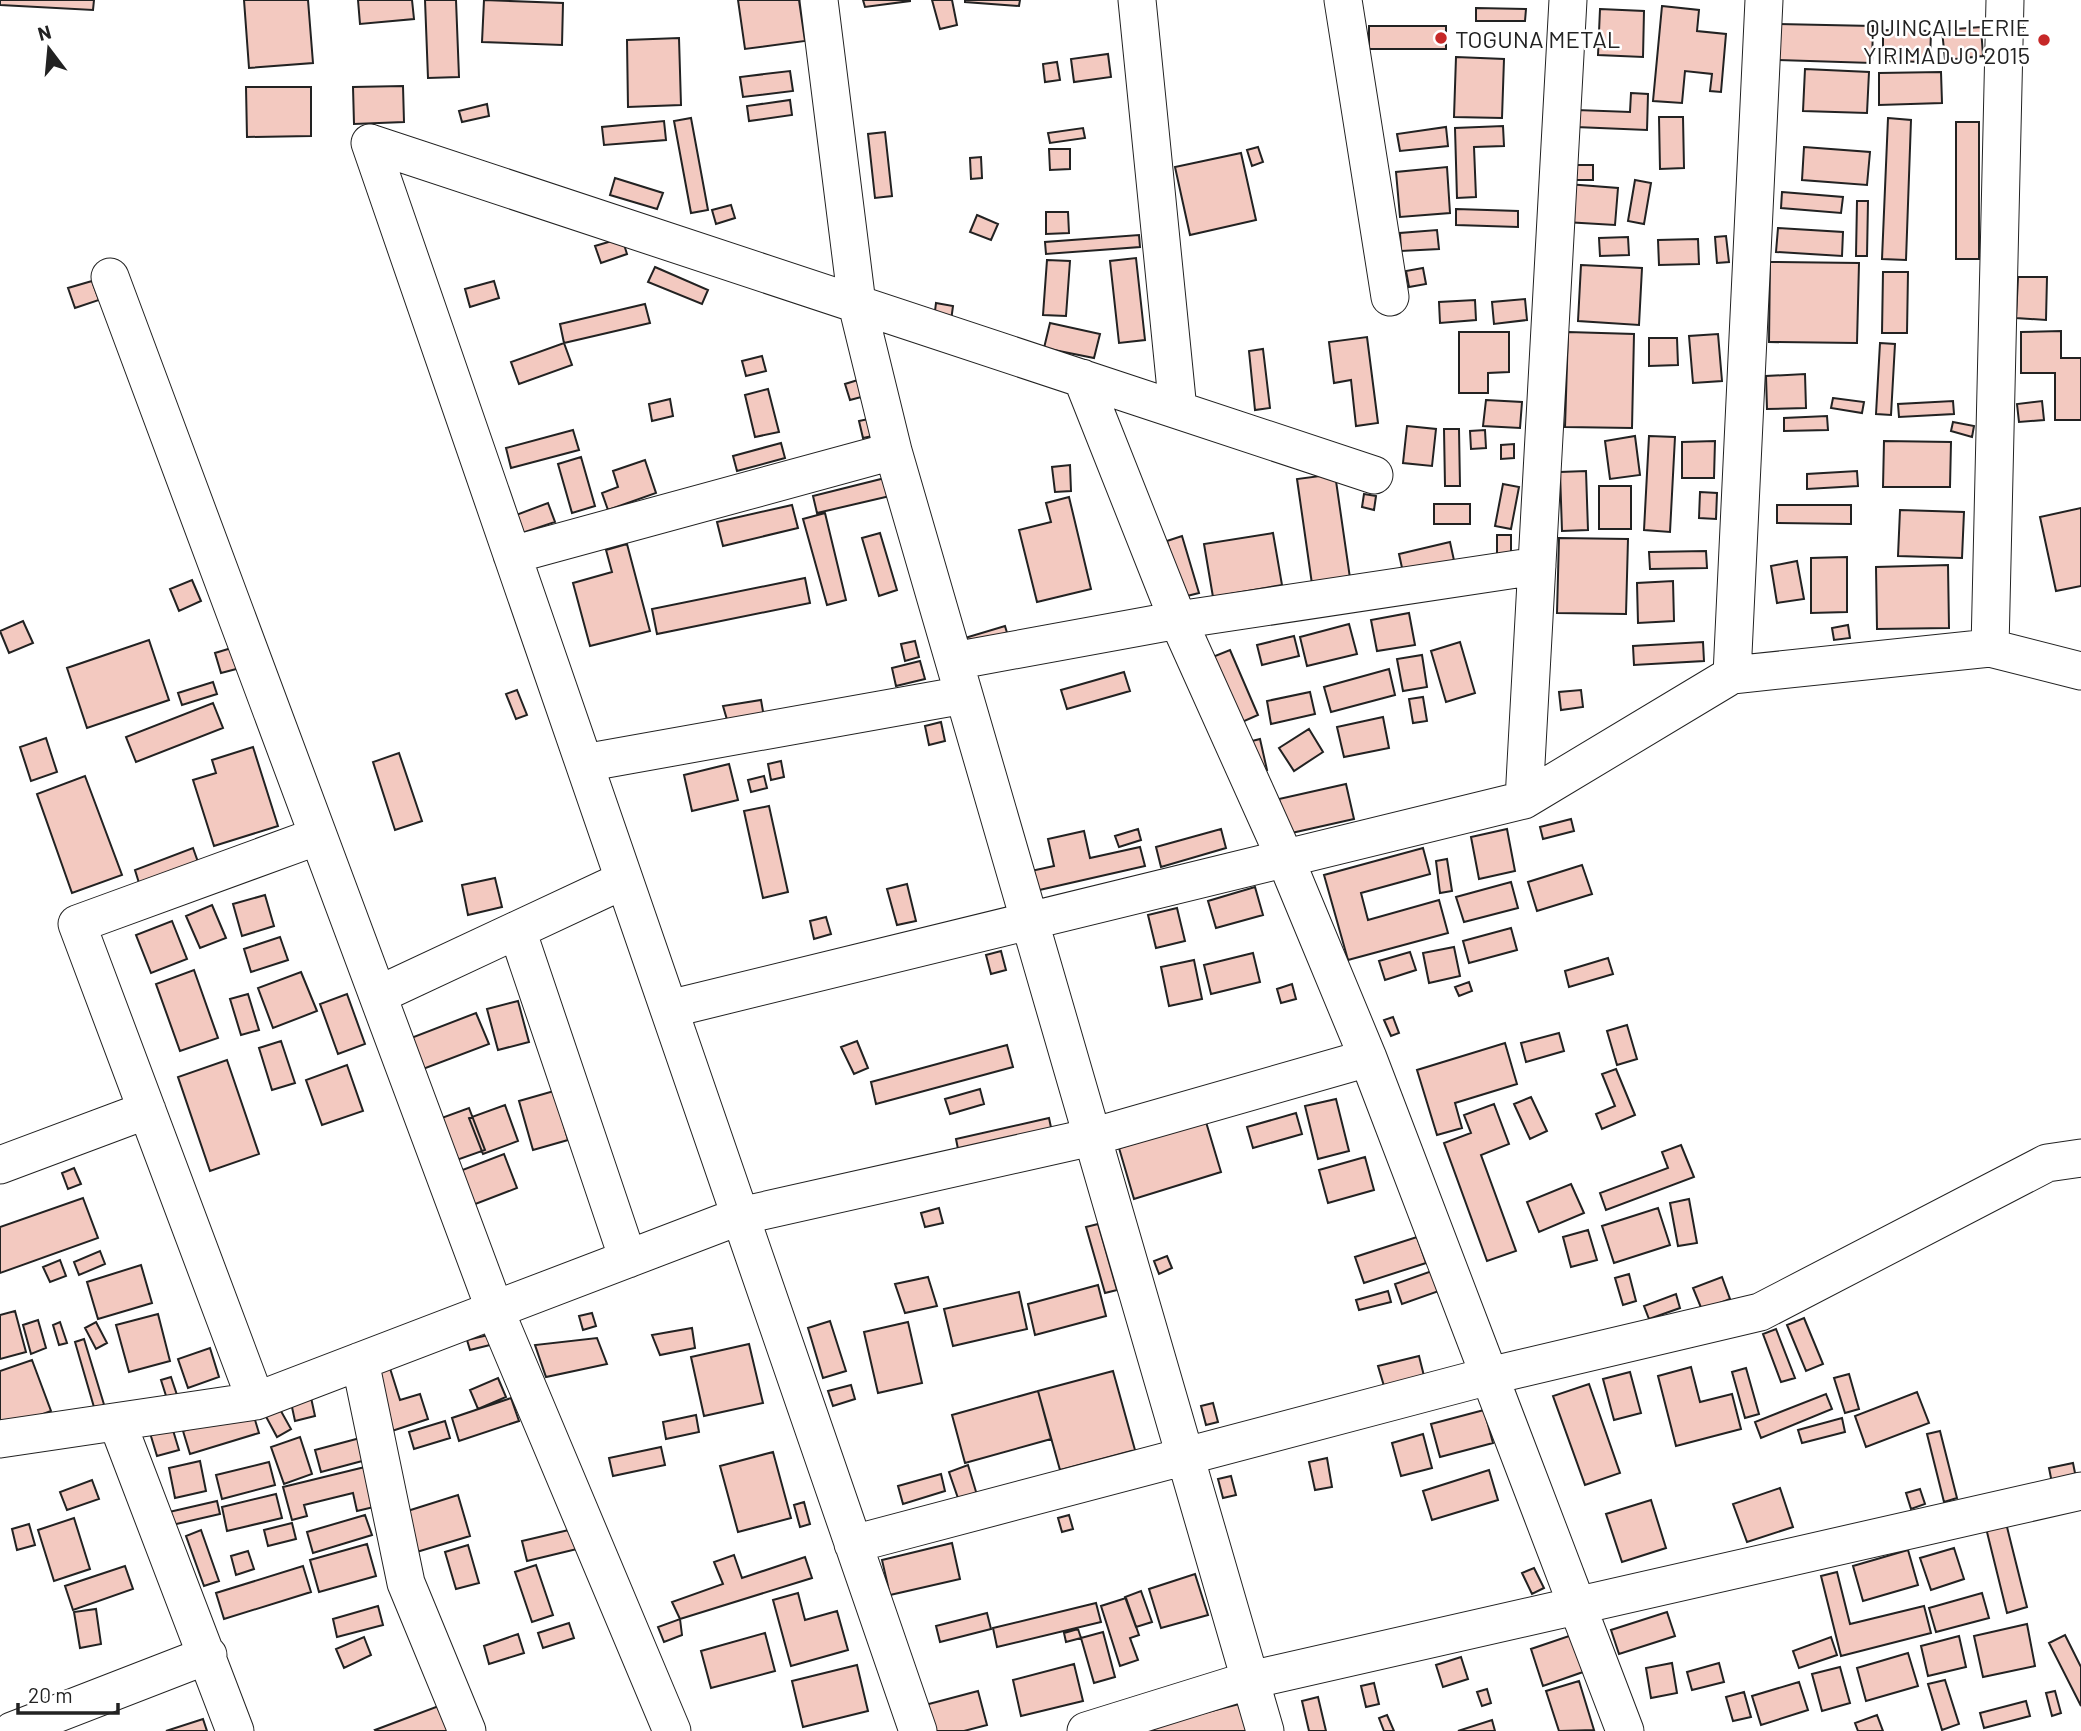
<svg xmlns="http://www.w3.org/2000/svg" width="2081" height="1731" font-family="Barlow,sans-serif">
  <rect width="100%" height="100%" fill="#fff"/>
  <!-- building -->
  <path fill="#f3c9c0" stroke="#222" stroke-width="2" d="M0,0h94l-1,10 -93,-5z
    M244,0h64l5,63 -64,5z
    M358,0h54l2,19 -54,5z
    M425,0h31l3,77 -31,1z
    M484,0l79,3 -1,42 -80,-3z
    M738,0h61l6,41 -60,8z
    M863,0h47v1l-45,6z
    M932,0h20l5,25 -17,4z
    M965,0h55l-1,6 -54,-4z
    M1662,6l37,4 -2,21 29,3 -5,58 -11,-1 2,-17 -27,-3 -3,32 -29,-2z
    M1476,8l50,1 -1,12h-49z
    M1600,9l44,2 -1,46 -45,-2z
    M1775,24l98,2 -1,37 -98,-3z
    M1369,26h77v23h-77z
    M1981,27l2,29 -38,4 -3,-30z
    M1883,30l48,1 -1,31 -47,-1z
    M679,38l2,67 -53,2 -1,-67z
    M1108,54l3,23 -37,5 -3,-23z
    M1456,57l48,2 -2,59 -48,-1z
    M1057,62l3,18 -15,2 -2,-18z
    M1805,69l64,3 -2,41 -64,-2z
    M790,71l3,20 -50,6 -3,-20z
    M1941,72l1,31 -63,2v-32z
    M403,86l1,36 -50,2 -1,-37z
    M246,87h65v49l-64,1z
    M1631,93l17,1 -1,36 -71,-3 1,-17 53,2z
    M790,100l2,15 -43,6 -2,-15z
    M487,104l2,12 -27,6 -3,-11z
    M1659,117h24l1,51 -24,1z
    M691,118l17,92 -17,3 -17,-92z
    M1888,118l23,2 -5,140 -24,-1z
    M664,121l2,19 -62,5 -2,-18z
    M1956,122h23v137h-23z
    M1503,126l1,20 -30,1 2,50 -19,1 -2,-70z
    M1446,127l2,19 -48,5 -3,-17z
    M1083,128l2,10 -35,5 -2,-10z
    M885,132l7,64 -17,2 -7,-64z
    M1258,147l5,15 -11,4 -5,-16z
    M1804,147l66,5 -3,33 -65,-5z
    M1049,149h21v20l-20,1z
    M1241,153l15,67 -66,15 -15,-68z
    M981,157l1,21 -11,1 -1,-21z
    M1573,165h20v15h-20z
    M1447,167l3,46 -50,4 -4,-45z
    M615,178l48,15 -6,16 -47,-14z
    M1635,180l16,3 -7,41 -16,-3z
    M1567,184l51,4 -3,37 -50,-3z
    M1782,192l61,5 -2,16 -60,-5z
    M1857,201h11l-1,55h-11z
    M731,205l4,13 -19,6 -4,-14z
    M1456,209l62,2v16l-62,-2z
    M1046,212h22l1,21 -23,1z
    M977,215l21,9 -7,16 -21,-8z
    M1778,228l65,4 -1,24 -66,-4z
    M1437,230l2,19 -38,2 -1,-18z
    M1139,235l1,12 -94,7 -1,-12z
    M1726,236l3,26 -12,1 -2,-26z
    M1628,237l1,18 -29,1 -1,-18z
    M622,238l5,16 -26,9 -6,-17z
    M1698,239l1,25 -40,1 -1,-25z
    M1136,258l9,82 -26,3 -9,-82z
    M1047,260l23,1 -4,55 -23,-1z
    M1770,262l89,1 -2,80 -88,-1z
    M1581,265l61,3 -3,57 -61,-4z
    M655,267l53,23 -6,14 -54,-22z
    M1423,268l3,16 -17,3 -3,-16z
    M1883,272h25l-1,61h-25z
    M2018,277h29l-1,43 -30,-2z
    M92,281l7,19 -24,8 -7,-20z
    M494,281l5,17 -29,9 -5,-18z
    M1525,299l2,21 -33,4 -2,-22z
    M1475,300l1,20 -36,3 -1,-21z
    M936,303l17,3 -2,15 -17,-2z
    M645,304l5,19 -86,20 -4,-19z
    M1050,323l50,11 -6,24 -50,-10z
    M2061,331v27h20v62h-26v-47h-34v-41z
    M1459,332h50v40l-21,1v20h-29z
    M1568,332l66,2 -2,94 -67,-1z
    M1718,334l4,47 -29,2 -4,-47z
    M1367,337l11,86 -22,3 -5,-46 -17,3 -5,-41z
    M1649,338h28l1,27 -29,1z
    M564,343l8,22 -53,19 -8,-22z
    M1880,343l15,1 -4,71 -15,-1z
    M1263,349l7,59 -15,2 -6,-59z
    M762,356l4,15 -20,5 -4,-15z
    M1805,374l1,34 -39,1 -1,-33z
    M861,379l4,17 -15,4 -5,-16z
    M768,389l11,43 -24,5 -10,-42z
    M1833,398l31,4 -2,11 -31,-5z
    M670,399l3,17 -21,5 -3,-17z
    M1486,400l36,2 -2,26 -37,-2z
    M1953,401l1,13 -55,3 -1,-13z
    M2042,401l2,19 -25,2 -2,-18z
    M1827,416l1,14 -44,1v-13z
    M873,418l4,17 -14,3 -4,-17z
    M1953,422l21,4 -2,11 -21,-6z
    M1407,426l29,3 -4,37 -29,-3z
    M1444,429h15l1,57h-15z
    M573,430l6,20 -68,18 -5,-20z
    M1485,430l1,18 -15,1 -1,-18z
    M1635,436l5,39 -30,4 -5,-38z
    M1649,436l26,1 -5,95 -26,-2z
    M1715,441l-1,37h-32v-36z
    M1884,441l67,1 -1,45h-67z
    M781,443l4,15 -48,13 -4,-15z
    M1514,444v14l-13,1v-14z
    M581,457l14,49 -23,7 -14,-49z
    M645,460l11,33 -48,17 -6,-17 16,-6 -5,-16z
    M1070,465l1,26 -16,1 -3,-25z
    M1586,471l2,59 -26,1 -2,-59z
    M1857,471l1,15 -51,3v-15z
    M1335,474l15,104 -38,6 -15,-105z
    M885,478l5,18 -73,17 -4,-17z
    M1503,484l16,3 -8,42 -16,-3z
    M1599,486h32v43h-32z
    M1700,492l17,1 -1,26 -17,-1z
    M1364,494l12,2 -2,14 -12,-3z
    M1069,497l22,92 -54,13 -18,-72 32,-8 -5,-19z
    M548,503l7,19 -33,11 -6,-18z
    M1434,504h36v20h-36z
    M792,505l6,23 -75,18 -6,-24z
    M1777,505h74v19l-74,-1z
    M2081,508v78l-25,5 -16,-74z
    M1900,510l64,2 -2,46 -64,-2z
    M825,513l21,87 -19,5 -24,-86z
    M880,533l17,57 -18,6 -17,-58z
    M1273,533l9,52 -69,12 -9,-53z
    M1497,535h14v26h-14z
    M1182,536l17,57 -16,4 -16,-56z
    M1559,538l69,1 -2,75 -69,-1z
    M1450,542l5,23 -51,12 -5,-23z
    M627,544l23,87 -60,15 -17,-63 39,-11 -6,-22z
    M1706,551l1,17 -57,1 -1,-17z
    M1847,557v55l-36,1v-55z
    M1797,561l7,38 -27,4 -6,-37z
    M1948,565l1,63 -72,1 -1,-62z
    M805,578l5,25 -153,31 -5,-25z
    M192,580l9,21 -22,10 -9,-22z
    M1673,581l1,40 -36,2 -1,-40z
    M1409,613l6,32 -38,6 -6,-31z
    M23,621l10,22 -24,10 -9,-22z
    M1349,624l8,30 -50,12 -7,-29z
    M1848,625l2,13 -16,2 -2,-12z
    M1005,626l3,10 -53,5z
    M1294,636l5,20 -37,9 -5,-20z
    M149,640l20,60 -82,28 -20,-60z
    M915,641l4,16 -14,4 -4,-17z
    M1460,642l15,51 -29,9 -15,-51z
    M1703,642l1,19 -70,4 -1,-19z
    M238,646l6,21 -23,6 -6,-20z
    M1230,650l28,65 -25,11 -28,-66z
    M1422,655l5,32 -24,4 -6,-32z
    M920,661l5,18 -29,7 -4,-18z
    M1389,669l6,26 -64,17 -7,-25z
    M1124,672l6,19 -63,18 -6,-19z
    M213,682l4,12 -35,11 -4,-12z
    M517,690l10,25 -11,4 -10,-25z
    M1581,690l2,17 -22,3 -2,-18z
    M1310,692l5,22 -44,10 -4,-23z
    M1423,697l4,24 -14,2 -4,-24z
    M761,700l3,17 -36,6 -5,-17z
    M213,703l10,25 -87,34 -10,-25z
    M1383,717l6,31 -45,9 -7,-30z
    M941,722l4,19 -16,4 -4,-19z
    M1309,729l14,23 -29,19 -15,-23z
    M46,738l11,34 -26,9 -11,-34z
    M1260,739l7,31 -15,4 -8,-31z
    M253,747l25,79 -64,20 -21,-66 23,-7 -4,-13z
    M399,753l23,68 -27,9 -22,-68z
    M781,761l3,16 -13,3 -3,-16z
    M729,764l9,36 -46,11 -8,-36z
    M85,776l37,99 -50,18 -35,-99z
    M764,776l3,12 -16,4 -3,-12z
    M1346,784l8,35 -67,15 -8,-35z
    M769,806l19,86 -25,6 -19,-87z
    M1571,819l3,12 -31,8 -3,-12z
    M1138,829l3,11 -22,7 -4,-11z
    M1221,829l5,19 -65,19 -5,-20z
    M1507,829l8,42 -36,8 -8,-42z
    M1084,831l6,27 50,-11 5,19 -110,25 -4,-20 23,-5 -6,-27z
    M193,848l5,14 -59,21 -4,-13z
    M1423,848l7,26 -69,19 7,27 71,-20 9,33 -100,27 -24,-85z
    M1447,859l5,32 -12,2 -4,-32z
    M1582,865l10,29 -55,17 -9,-29z
    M495,878l7,29 -34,8 -6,-30z
    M1511,882l7,26 -54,14 -8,-25z
    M907,884l9,37 -19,4 -10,-36z
    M1255,887l8,28 -47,13 -8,-27z
    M265,895l9,31 -32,10 -9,-32z
    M212,905l14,33 -26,10 -14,-32z
    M1177,908l8,33 -29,7 -8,-33z
    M826,917l5,17 -17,5 -4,-18z
    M172,921l15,38 -36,14 -15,-38z
    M1511,928l6,22 -48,13 -6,-22z
    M280,937l8,23 -37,12 -7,-23z
    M1454,947l6,29 -31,7 -6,-30z
    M1001,951l5,19 -15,4 -5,-19z
    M1410,952l6,18 -31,10 -6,-19z
    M1253,953l7,29 -49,12 -7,-29z
    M1608,958l5,16 -44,13 -4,-16z
    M1194,960l8,39 -33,7 -8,-39z
    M194,970l24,68 -38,13 -24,-67z
    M301,972l16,39 -44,17 -15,-40z
    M1469,982l3,9 -13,5 -4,-9z
    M1292,984l4,15 -15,4 -4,-14z
    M248,994l11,36 -18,5 -11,-36z
    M347,994l18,50 -27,10 -18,-50z
    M518,1001l11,41 -31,8 -11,-41z
    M476,1013l13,31 -66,25 -12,-31z
    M1393,1017l6,16 -8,3 -7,-16z
    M1627,1025l10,34 -20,6 -10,-34z
    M1559,1033l5,18 -38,11 -5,-19z
    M281,1041l14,42 -23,7 -13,-42z
    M857,1041l11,27 -14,6 -13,-27z
    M1505,1043l12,41 -62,19 7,25 -25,7 -20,-65z
    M1007,1045l6,22 -137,37 -5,-22z
    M227,1060l32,94 -49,17 -32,-94z
    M347,1065l16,46 -41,14 -16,-45z
    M1616,1069l19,46 -33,14 -6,-15 19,-8 -13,-32z
    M980,1089l4,15 -34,10 -5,-15z
    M554,1091l14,49 -35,10 -14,-49z
    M1531,1097l16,34 -17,8 -16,-35z
    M1336,1099l13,52 -31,8 -13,-53z
    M1494,1104l15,40 -28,11 35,96 -29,10 -43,-118 27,-10 -7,-18z
    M505,1105l13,36 -35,13 -14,-36z
    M469,1108l16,42 -34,12 -15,-42z
    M1296,1113l6,21 -49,14 -6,-21z
    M1049,1118l3,14 -93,22 -3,-15z
    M1206,1122l15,50 -87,27 -15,-51z
    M1681,1145l13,32 -88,33 -6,-17 68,-25 -6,-16z
    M504,1154l13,34 -52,20 -13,-34z
    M1365,1157l9,33 -46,13 -9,-33z
    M74,1168l7,16 -13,5 -6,-16z
    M1571,1184l13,29 -45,19 -12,-30z
    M83,1198l15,40 -98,35v-46z
    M1689,1199l8,44 -19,3 -8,-43z
    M939,1208l4,15 -18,4 -4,-14z
    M1658,1208l12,37 -56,18 -12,-37z
    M1098,1224l19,66 -12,3 -19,-66z
    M1588,1230l9,30 -26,7 -8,-30z
    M1417,1237l9,26 -62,20 -9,-26z
    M100,1251l5,13 -26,11 -5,-13z
    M1167,1256l5,12 -13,6 -5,-13z
    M60,1260l6,16 -16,6 -7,-15z
    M141,1265l11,38 -54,16 -11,-37z
    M1432,1271l7,20 -37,13 -7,-20z
    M1629,1274l7,27 -13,4 -8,-27z
    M928,1277l9,29 -32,7 -10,-29z
    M1722,1277l8,22 -28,11 -9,-22z
    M1098,1285l8,31 -71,19 -7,-31z
    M1388,1291l3,11 -32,8 -3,-10z
    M1019,1292l8,37 -74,17 -9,-37z
    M1676,1294l4,14 -31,11 -5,-13z
    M15,1311l11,41 -26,7v-44z
    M592,1313l4,13 -13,4 -4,-14z
    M158,1314l12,47 -41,11 -13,-47z
    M1804,1318l19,46 -17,7 -19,-46z
    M38,1320l8,28 -15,6 -8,-29z
    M830,1321l16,50 -23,7 -15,-50z
    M60,1322l7,21 -8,2 -6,-20z
    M96,1322l11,21 -11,6 -11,-21z
    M908,1322l14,61 -44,10 -14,-61z
    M692,1328l3,20 -35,7 -8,-20z
    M1776,1329l19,49 -14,4 -18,-48z
    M488,1335l2,10 -20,5 -3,-10z
    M597,1338l10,26 -61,13 -11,-32z
    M84,1339l22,72 -10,3 -21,-72z
    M749,1344l14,59 -59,13 -13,-59z
    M210,1348l9,29 -31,11 -10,-29z
    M1419,1356l5,20 -40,10 -6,-20z
    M32,1360l19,51 -48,18 -3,-8v-50z
    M388,1362l12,38 20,-6 8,25 -39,13 -20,-63z
    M1691,1367l9,35 32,-8 9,35 -65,17 -18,-70z
    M1746,1368l13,46 -14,4 -13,-46z
    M1113,1371l22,79 -75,20 -22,-79z
    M1630,1372l11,41 -27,7 -11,-41z
    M1849,1374l10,35 -14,4 -11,-35z
    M171,1377l6,18 -10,4 -6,-19z
    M498,1378l8,19 -28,12 -8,-19z
    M1589,1384l31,89 -35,12 -32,-89z
    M851,1385l4,14 -22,7 -5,-15z
    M1038,1391l13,48 -86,24 -13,-48z
    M1917,1392l12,31 -63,24 -11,-31z
    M310,1393l5,23 -20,5 -5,-23z
    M1826,1394l6,15 -71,29 -6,-16z
    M511,1398l8,23 -60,20 -7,-23z
    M1213,1403l5,19 -12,3 -5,-19z
    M277,1404l14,25 -14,8 -14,-26z
    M252,1410l7,23 -69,21 -7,-23z
    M1484,1410l9,33 -53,14 -9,-33z
    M696,1415l3,17 -33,7 -3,-17z
    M1842,1418l3,14 -43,11 -4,-13z
    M445,1421l5,17 -36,11 -5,-17z
    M172,1427l7,23 -22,6 -7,-23z
    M1940,1431l17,67 -13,4 -17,-68z
    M1423,1434l9,34 -31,8 -9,-33z
    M300,1437l12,37 -28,10 -13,-37z
    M360,1438l6,22 -45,12 -6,-22z
    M661,1447l4,18 -52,11 -4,-18z
    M773,1452l18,66 -53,14 -18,-66z
    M1327,1458l5,29 -17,3 -6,-28z
    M200,1461l6,30 -31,7 -6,-30z
    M269,1462l6,23 -53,14 -6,-24z
    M2073,1463l3,15 -24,5 -3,-15z
    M968,1465l9,30 -18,6 -10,-29z
    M369,1466l9,40 -21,5 -4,-18 -49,12 3,11 -15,4 -9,-33z
    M1489,1470l9,30 -66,20 -9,-29z
    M941,1474l4,17 -42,13 -5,-18z
    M1231,1476l5,19 -13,3 -5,-19z
    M92,1480l7,19 -32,11 -7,-18z
    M1780,1488l13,39 -46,15 -14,-38z
    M1920,1489l5,15 -14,5 -5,-16z
    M276,1494l6,24 -55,13 -5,-24z
    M458,1495l12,41 -60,18 -12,-40z
    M1651,1500l15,48 -44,14 -16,-48z
    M217,1501l3,13 -48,11 -3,-13z
    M804,1502l6,22 -10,3 -6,-22z
    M365,1515l7,20 -59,18 -6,-21z
    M1069,1515l4,14 -11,3 -4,-14z
    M74,1518l16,51 -36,12 -16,-51z
    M292,1523l4,16 -28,7 -4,-16z
    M2006,1523l21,84 -20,6 -21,-85z
    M29,1524l6,21 -18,5 -5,-21z
    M573,1529l4,20 -50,12 -5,-20z
    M201,1530l18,51 -15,5 -18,-50z
    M952,1543l8,36 -70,16 -8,-35z
    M367,1544l9,32 -57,16 -9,-32z
    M468,1545l11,38 -23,6 -11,-37z
    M1954,1548l10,31 -33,11 -11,-32z
    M1908,1550l10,35 -55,16 -10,-35z
    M248,1551l6,18 -18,6 -5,-19z
    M734,1555l8,23 63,-21 7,21 -132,41 -8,-17 51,-18 -9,-22z
    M536,1565l17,50 -21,7 -17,-50z
    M125,1566l8,23 -60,21 -8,-24z
    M303,1566l8,26 -87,27 -8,-26z
    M1534,1568l10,20 -12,6 -10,-21z
    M1837,1572l13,52 74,-18 7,27 -90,23 -20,-80z
    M1195,1574l13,41 -47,13 -12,-39z
    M1141,1591l11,31 -16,5 -11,-30z
    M798,1593l7,27 32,-9 11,39 -57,16 -18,-66z
    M1982,1593l7,25 -53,14 -7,-24z
    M1126,1598l13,37 -9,3 8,22 -18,6 -19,-60z
    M1096,1603l5,19 -104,25 -4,-19z
    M378,1606l5,19 -46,12 -4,-18z
    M96,1609l5,35 -21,4 -6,-36z
    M1667,1612l8,24 -56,18 -8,-24z
    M987,1613l4,16 -51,13 -4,-16z
    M680,1619l2,16 -18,7 -6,-15z
    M569,1623l5,15 -31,10 -5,-15z
    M2027,1624l8,42 -52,11 -9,-41z
    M1078,1629l3,9 -15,4 -2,-9z
    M1103,1632l12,45 -21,6 -13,-45z
    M765,1633l10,38 -64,17 -10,-37z
    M518,1634l6,19 -35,11 -5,-18z
    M1572,1635l11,37 -40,14 -12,-37z
    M2065,1635l16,32v39l-32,-63z
    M1959,1636l7,31 -38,9 -7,-30z
    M364,1637l7,18 -27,13 -8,-19z
    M1831,1637l6,18 -38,13 -6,-17z
    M1908,1653l10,33 -52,15 -9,-33z
    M1461,1657l7,22 -25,8 -7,-22z
    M1672,1663l5,30 -26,5 -5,-30z
    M1719,1663l5,19 -32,8 -5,-18z
    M1074,1664l9,37 -62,15 -8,-36z
    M857,1665l11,46 -65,16 -11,-46z
    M1840,1667l10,36 -28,8 -10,-37z
    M1945,1680l14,44 -17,6 -14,-46z
    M1579,1681l15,49 -35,1 -13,-40z
    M1799,1682l9,28 -47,15 -9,-29z
    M1374,1683l5,21 -13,3 -5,-21z
    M1487,1689l4,14 -9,3 -5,-14z
    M978,1691l9,34 -23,6h-32l-7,-26z
    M2055,1691l6,22 -9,3 -6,-23z
    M1744,1692l7,25 -18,4 -7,-24z
    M1318,1697l8,34h-17l-7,-30z
    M2026,1701l4,15 -46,12 -4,-15z
    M1243,1703l7,28h-109v-2z
    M444,1704l10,27h-78l-1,-1z
    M1387,1715l7,16h-10l-5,-13z
    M1877,1715l6,16h-25l-3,-8z
    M203,1719l4,12h-41z
    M1492,1720l3,11h-37z"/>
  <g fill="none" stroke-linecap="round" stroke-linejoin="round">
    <defs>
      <path id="minor" d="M819,0l38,304 36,147 372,1280
        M1137,0l41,410
        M1343,0l47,297
        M370,143l548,1588
        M370,143l1004,332
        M110,277l385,1033 177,421
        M1082,378l96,242 107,238 83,200 257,673
        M512,555l381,-104
        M1990,648l15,-648
        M954,661l224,-41 359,-54
        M1732,675l32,-675
        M584,763l380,-68
        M1524,800l44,-800
        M517,930l111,329
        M378,995l246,-115
        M669,1009l855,-209 208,-125 258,-27 91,23
        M0,1165l147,-55
        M360,1361l46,222 61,148
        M256,1401l-179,-477 241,-88
        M117,1422l118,309
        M0,1439l256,-38 484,-185 352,-79 276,-79
        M853,1544l636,-168 271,-64 287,-149 34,-5
        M12,1731l196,-76
        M1086,1731l164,-51 831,-189"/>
    </defs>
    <!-- minor casing -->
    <use href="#minor" stroke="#222" stroke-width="39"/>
    <!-- minor -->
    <use href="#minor" stroke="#fff" stroke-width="37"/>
  </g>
  <!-- markers -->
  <g fill="#c62828" stroke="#fff" stroke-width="2.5">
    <circle cx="1441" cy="38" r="7"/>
    <circle cx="2044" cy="40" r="7"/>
  </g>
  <g text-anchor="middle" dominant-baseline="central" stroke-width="5" stroke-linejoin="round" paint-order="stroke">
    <!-- poi labels -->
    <g font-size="24" fill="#222" stroke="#fff" text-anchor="end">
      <text x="2030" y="26">QUINCAILLERIE<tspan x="2030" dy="28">YIRIMADJO 2015</tspan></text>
      <text x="1455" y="38" text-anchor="start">TOGUNA METAL</text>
    </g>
  </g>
  <!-- north arrow -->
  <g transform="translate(49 49) rotate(344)" stroke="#ffffff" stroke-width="5" paint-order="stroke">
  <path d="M0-5L12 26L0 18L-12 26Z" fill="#222222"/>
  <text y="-10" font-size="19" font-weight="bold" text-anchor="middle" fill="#222222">N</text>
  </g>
  <!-- scale -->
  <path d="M18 1703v10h100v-10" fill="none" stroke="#222222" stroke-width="3.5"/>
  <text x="28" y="1703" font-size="21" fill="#222222" stroke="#ffffff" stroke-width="5" paint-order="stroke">20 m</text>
</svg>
